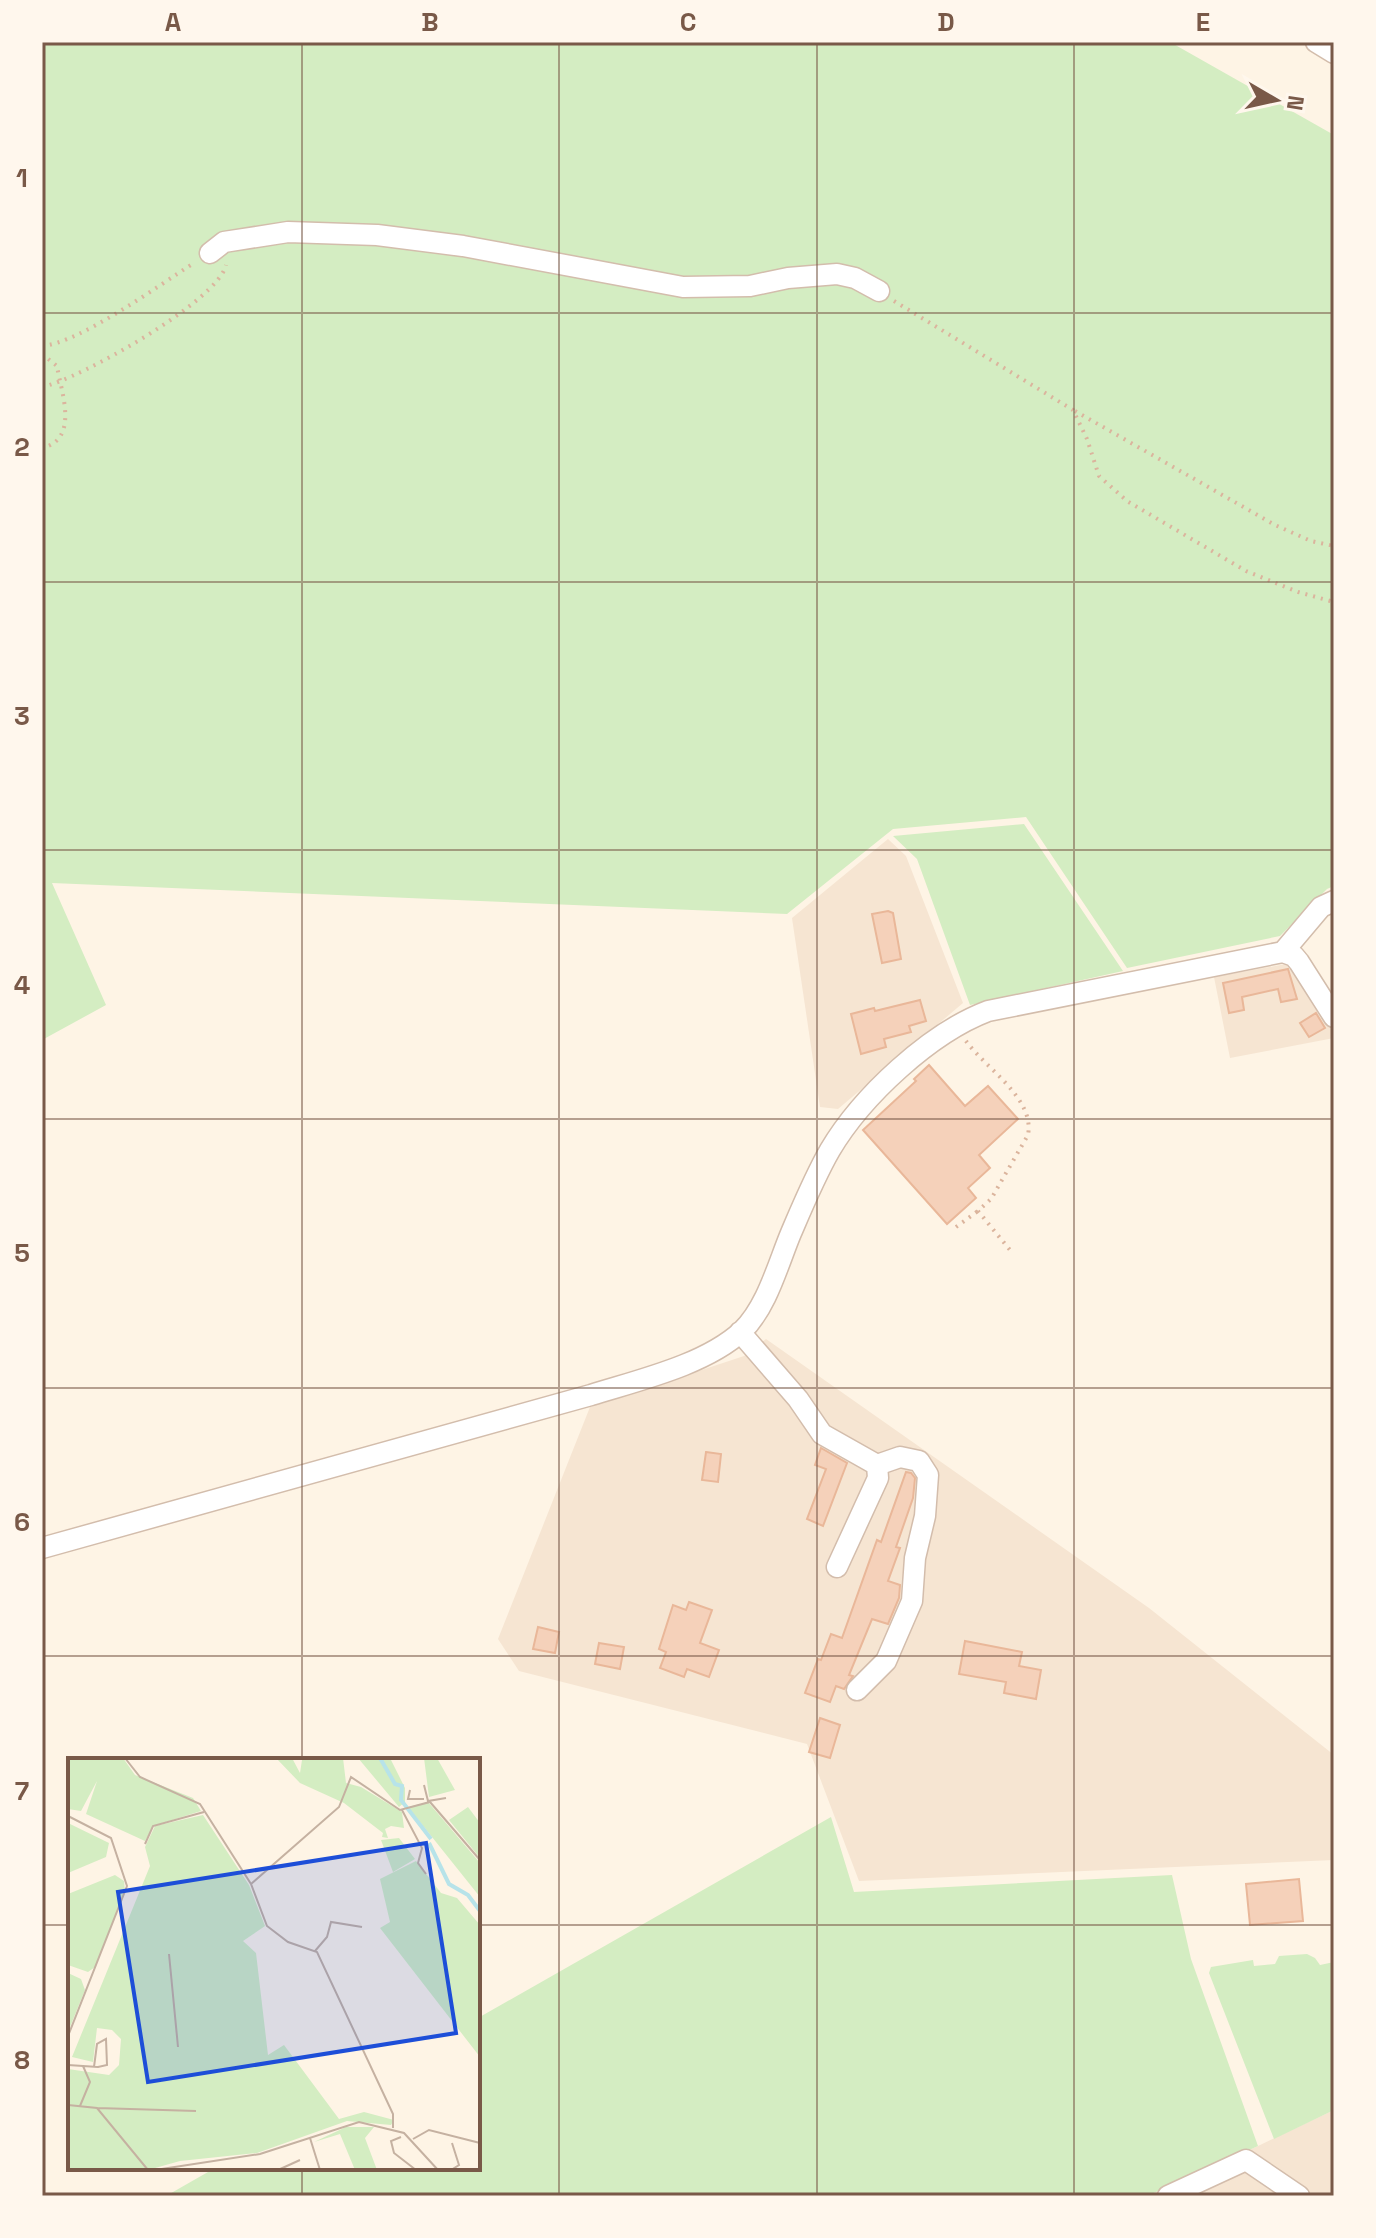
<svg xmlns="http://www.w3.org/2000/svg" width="1376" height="2238" font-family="'Space Grotesk',sans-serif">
  <rect width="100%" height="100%" fill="#fef4e5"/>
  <!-- residential -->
  <path fill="#f6e5d2" d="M888,839l18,17 57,147 -125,106 -18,-2 -28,-189z
    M1286,964l4,1 44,68v5l-104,20 -16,-81z
    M766,1339l383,269 185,147v105l-475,21 -52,-137 -288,-73 -21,-32 92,-232 154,-51z
    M1334,2110v86h-187l111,-50z"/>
  <!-- green -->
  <path fill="#d4edc2" d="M42,42h1128l164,93v751l-7,3 -47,47 -153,32 -101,-151 -133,12 -106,85 -735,-31 54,122 -64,35z
    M1024,824l99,147 -153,34 -53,-146 -24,-23z
    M831,1817l23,75 318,-17 19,84 67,187 -111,50h-981l49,-28h263v-150z
    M1307,1954l8,4 5,7 14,-3v148l-60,29 -65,-166 2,-6 42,-7 1,6 21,-2 4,-8z"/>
  <!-- building -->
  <path fill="#f5d1ba" stroke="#e9b799" stroke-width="2" d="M888,911l5,2 8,46 -19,4 -10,-49z
    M1288,969l9,30 -16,3 -3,-13 -36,8 2,13 -15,3 -6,-30z
    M920,1000l6,21 -17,5 2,6 -27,7 2,8 -25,7 -10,-40 23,-6 1,3z
    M1316,1013l9,15 -16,9 -9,-14z
    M929,1065l36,41 23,-20 30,33 -39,36 11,13 -22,20 8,10 -29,26 -84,-94 53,-49 -2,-2z
    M821,1448l26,15 -24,63 -16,-7 19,-50 -11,-4z
    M706,1452l15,2 -3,28 -16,-2z
    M906,1472l5,1 4,5 -2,20 -17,49 4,1 -12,33 12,4 -1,13 -11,26 -16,-5 -23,56 4,1 -9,13 -8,-3 -6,16 -25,-9 13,-34 3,1 10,-26 11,4 35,-98 4,2z
    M689,1602l23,8 -12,33 19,7 -10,27 -22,-8 -3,8 -24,-9 6,-16 -7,-3 14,-44 13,5z
    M538,1627l21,5 -4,21 -22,-4z
    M965,1641l57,11 -3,14 22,4 -5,29 -32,-6 2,-11 -47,-8z
    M599,1643l25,4 -4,22 -25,-5z
    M820,1718l20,7 -10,33 -21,-6z
    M1299,1879l4,42 -53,4 -4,-41z"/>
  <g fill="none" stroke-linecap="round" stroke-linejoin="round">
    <defs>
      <path id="minor" d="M1316,42l18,11
        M210,253l14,-11 64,-10 89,3 86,11 220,41 67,-1 38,-8 49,-4 18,4 24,13
        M1283,952l11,4 5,6 35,55
        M740,1332l58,67 24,35 55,31 23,-8 19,4 9,14 -3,41 -10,42 -3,43 -26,60 -29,29
        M42,1548l549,-153c48,-15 114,-30 151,-64 25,-24 36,-67 49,-98 12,-28 24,-57 39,-83 32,-54 100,-117 158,-139l295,-59 38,-45 13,-6
        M837,1567l41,-89 -1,-13
        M1168,2196l78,-36 53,36"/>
    </defs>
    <!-- minor casing -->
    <use href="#minor" stroke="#d3bdac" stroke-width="23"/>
    <!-- path -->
    <path stroke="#dbb49d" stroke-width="4" stroke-dasharray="2 6" stroke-linecap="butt" d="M894,301l179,109 14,29 12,37 28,25 119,70 52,21 36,10
      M42,346c38,-3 117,-61 152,-83
      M42,354l15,12c4,26 23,73 -15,82
      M42,387c38,-8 176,-86 184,-122
      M1075,411l200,114 36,16 23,5
      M966,1041c20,28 69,57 62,94l-37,64 -13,12 32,39
      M956,1227l22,-16"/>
    <!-- minor -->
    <use href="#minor" stroke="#fff" stroke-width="20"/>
  </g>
  <!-- grid -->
  <path fill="none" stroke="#795948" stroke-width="2" stroke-opacity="0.55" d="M302,42v1718M559,42v2154M817,42v2154M1074,42v2154M42,313h1292M42,582h1292M42,850h1292M42,1119h1292M42,1388h1292M42,1656h1292M42,1925h28M478,1925h856M302,2168v28"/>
  <!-- overview -->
  <g transform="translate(68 1758)">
    <rect width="412" height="412" fill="#fef4e5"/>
    <path d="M0,0h55l12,17 58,23 8,13 -48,15 -8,15 -59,-27 11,-33 -16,30 -13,-2zM208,0h16l8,15 2,-13 -4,-2h45l3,25 15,4 41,25 2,16 -13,-2 -6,3 3,9 -6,-1 1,-4 -39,-30 -44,-20zM290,0h32l15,30v14l-6,5zM356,0h13l18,32 -26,7zM360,44l52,61v34l-72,-90zM400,49l12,16v35l-31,-38zM135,57l46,70 16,41 -22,15 13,12 12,102 16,-10 55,74 25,-7 30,8 -3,5 -44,-4 -90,32 -77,8 -32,9h-80v-101l41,6 10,-10 2,-26 -9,-9 -15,-2 -4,34 -21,-5 78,-191 -5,-19 10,-21zM0,65l41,20 -3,14 -38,16zM331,80l16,21 -22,13 -12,-32zM348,103l25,32 16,5 23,27v132l-100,-129 10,-6 -10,-43zM47,117l9,6 1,11 -30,75 -7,5 -20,-7v-71zM0,215l13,6 4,11 -17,42zM278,369h28l-9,11 12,32h-22l-15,-36 -26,8z" fill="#d4edc2"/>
    <path fill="none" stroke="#b7e3e9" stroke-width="4" d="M312,0l15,26 7,2 -1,14 30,39M361,85l20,41 19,11 12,16"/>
    <path fill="none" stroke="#c5b1a1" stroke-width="2" d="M57,0l15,19 60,27 51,80 16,42 21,16 29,10 76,162v14M356,27l4,16 18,-3M342,32l-2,9h16M334,52l20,38 -4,15 8,11M0,58l43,22 16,48 -59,150M77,86l8,-18 51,-14M183,126l88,-77 12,-30 49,33 30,-8 50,58M247,193l12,-14 4,-15 31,5M101,196l9,93M0,307l30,2 9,-2 -1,-26 -9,5 -3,23M0,347l29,3 51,62M12,348l10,-24 -7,-16M29,350l99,3M333,379l-10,4 3,12 22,17M242,380l10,32M345,381l16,-9 51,13M87,412l105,-16 99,-32 45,11 34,37M210,412l22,-10M383,412l8,-5 -7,-22"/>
    <path fill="#1d4ed8" fill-opacity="0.15" stroke="#1d4ed8" stroke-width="4" d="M358,85l30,190 -308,49 -30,-190z"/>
    <rect width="412" height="412" fill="none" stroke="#795948" stroke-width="4"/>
  </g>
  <!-- border -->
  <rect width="1376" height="2238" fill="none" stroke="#fff7ed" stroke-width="88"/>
  <!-- north arrow -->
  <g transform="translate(1276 100) rotate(99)" stroke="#fff7ed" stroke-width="6" paint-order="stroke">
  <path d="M0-6L14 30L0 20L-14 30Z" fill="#795948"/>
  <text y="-12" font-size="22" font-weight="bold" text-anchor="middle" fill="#795948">N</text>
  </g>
  <rect x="44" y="44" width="1288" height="2150" fill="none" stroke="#795948" stroke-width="3"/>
  <g font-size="26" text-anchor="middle" font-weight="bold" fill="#795948">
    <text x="173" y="31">A</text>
    <text x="430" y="31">B</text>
    <text x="688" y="31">C</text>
    <text x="946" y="31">D</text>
    <text x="1203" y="31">E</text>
    <text x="22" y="187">1</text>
    <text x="22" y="456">2</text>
    <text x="22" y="725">3</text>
    <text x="22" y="994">4</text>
    <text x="22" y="1262">5</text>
    <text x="22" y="1531">6</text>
    <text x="22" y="1800">7</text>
    <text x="22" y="2069">8</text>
  </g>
</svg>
